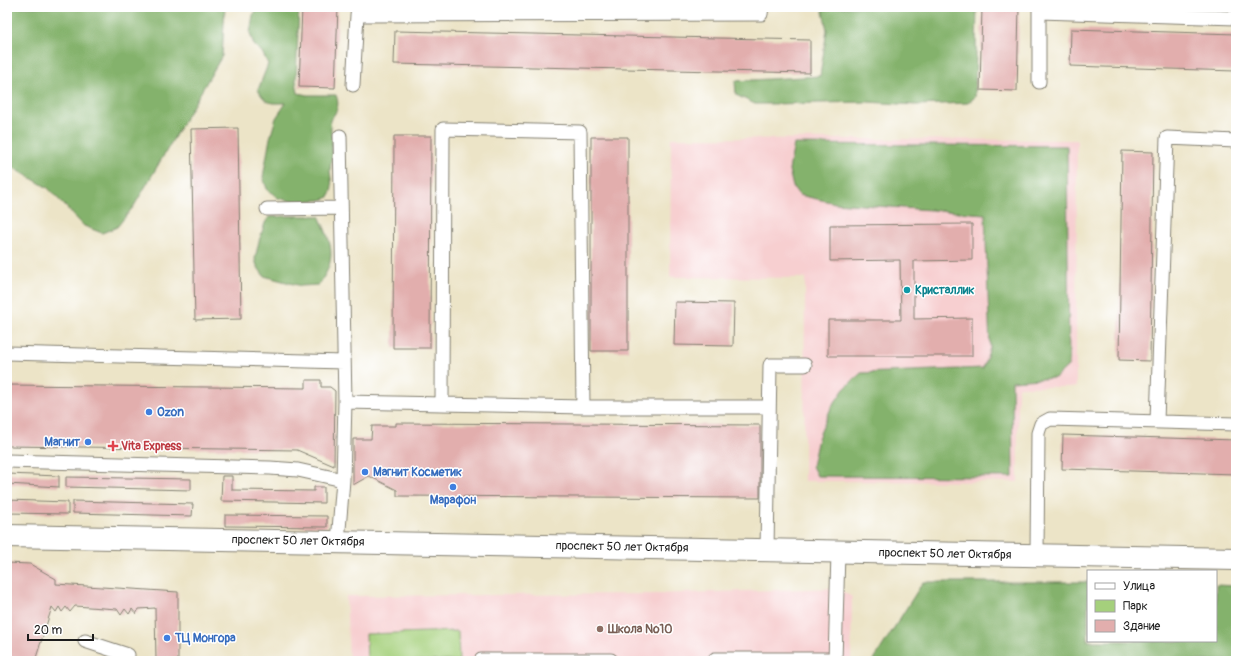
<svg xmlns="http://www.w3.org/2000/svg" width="1243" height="668" font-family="Pangolin,sans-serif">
  <rect width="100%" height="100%" fill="#fff"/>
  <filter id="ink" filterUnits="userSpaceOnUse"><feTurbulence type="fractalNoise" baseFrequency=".025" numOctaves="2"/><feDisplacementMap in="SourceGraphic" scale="8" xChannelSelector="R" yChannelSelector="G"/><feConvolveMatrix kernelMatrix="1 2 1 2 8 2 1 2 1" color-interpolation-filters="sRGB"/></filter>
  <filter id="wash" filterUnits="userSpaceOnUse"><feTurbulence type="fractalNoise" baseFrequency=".012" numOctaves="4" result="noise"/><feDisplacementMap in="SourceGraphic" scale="16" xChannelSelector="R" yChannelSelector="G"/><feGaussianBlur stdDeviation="0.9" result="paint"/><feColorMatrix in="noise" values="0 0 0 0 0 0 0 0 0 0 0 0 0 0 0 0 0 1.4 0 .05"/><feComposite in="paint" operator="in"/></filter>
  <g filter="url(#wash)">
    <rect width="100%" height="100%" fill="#ece4c7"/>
    <!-- built -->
    <path fill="#f7cfd0" d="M671,138l406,2 -1,247h-58v95l-214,-1 1,-203 -135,-1z
      M837,588l15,9 -1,64h-502l-3,-65 305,-2z"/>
    <!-- green -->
    <path fill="#a5d07c" stroke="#60764c" d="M458,631l1,30h-92l-1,-27z"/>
    <!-- forest -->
    <path fill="#84b26c" stroke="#506744" d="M7,7h218l-3,49 -88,150 -17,21 -15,6 -18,-7 -36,-38 -41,-24z
      M259,7h40l-3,74 2,12 9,2h29c4,10 1,17 -6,25l2,18v17l-2,15 2,18 -3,9 -8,3 -31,1 -12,-3 -11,-9 -4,-12 7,-39 6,-20 10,-15c-16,0 -19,2 -28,-13l10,-26 -6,-12 -8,-7 -4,-12 3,-18z
      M822,7h155l-2,90 -7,6 -52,2 -48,-3 -97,2h-16l-19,-9 -1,-14 85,-5 7,-46z
      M1142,7h94v6l-90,-4z
      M794,144l273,2 2,219 -14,13 -43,3 1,96 -196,-1 -5,-10 6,-28 13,-30 13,-19 17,-16 122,-5 7,-20 -5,-134 -150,-11 -36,-8 -6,-8 -4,-17z
      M290,216h29c13,27 19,44 -1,69l-17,1 -37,-10 -7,-10 -2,-7 4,-18 6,-18 4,-6z
      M923,582h165v59h128v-56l20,1v75h-363z"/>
    <g id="blocks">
      <!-- building -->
      <path fill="#e2aead" d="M302,7h36l-3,81 -36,-1z
        M982,7h37l-2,84 -37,-1z
        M1071,29l165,5v37l-166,-5z
        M395,31l415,9v33l-416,-9z
        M238,128l3,191 -46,1 -4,-191z
        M394,136h37l-1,212h-37z
        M591,137h37v214h-37z
        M1122,151l31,1 -3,209 -31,-1z
        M972,224v36l-58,1v58l58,-1v38h-144v-36h73l-1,-60 -70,1v-36z
        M675,302l59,1 -1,43 -59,-1z
        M306,380h15v7h9l5,4 -1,75 -37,-16 -290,-4v-61l299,3z
        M396,423l364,2v73l-363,-2v-6l-28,-14 -16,9v-46h18l1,-13h24z
        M1063,435l173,5v34l-174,-5z
        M7,474l52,2v11l-52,-3z
        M222,476h10v14l82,1v-4h10v16l-103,-2z
        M66,477l125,2v11l-125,-3z
        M7,500l61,2v12l-61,-1z
        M73,501l120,3 -1,12 -119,-3z
        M225,515l102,1v11l-102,-1z
        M7,563l23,1 26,15v5l122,8v69h-22l-1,-53 -16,1 -3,5 -4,-5 -3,5 -4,-5 -4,6 -4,-6 -42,-3 -5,6 -4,-5 -4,5 -3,-5 -3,5 -4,-5 -17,54h-28z"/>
    </g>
  </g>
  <g filter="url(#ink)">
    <use href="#blocks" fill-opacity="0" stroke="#848072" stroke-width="1"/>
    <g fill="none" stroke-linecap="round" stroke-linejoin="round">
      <defs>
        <path id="service" d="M358,7l-1,8 404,-1 1,-7
          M1039,7v5l197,6
          M1039,12v70
          M353,85l4,-70
          M267,209l74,-1
          M7,353l337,9
          M345,402l238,5h186
          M442,404l1,-275 137,3 3,275
          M1157,421l10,-283 69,3
          M7,461l263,7 28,2 45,10
          M338,542l5,-62 2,-78 -5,-266
          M767,550l3,-185h35
          M1037,555l1,-122 3,-9 9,-5 186,5
          M85,641l43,14 -2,6
          M715,659h120
          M481,660h130
          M835,661l3,-109"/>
        <path id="tertiary" d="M7,536l1229,23"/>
      </defs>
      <!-- service casing -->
      <use href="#service" stroke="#848072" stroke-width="15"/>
      <!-- tertiary casing -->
      <use href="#tertiary" stroke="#848072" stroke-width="24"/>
      <!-- service -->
      <use href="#service" stroke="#fff" stroke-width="13"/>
      <!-- tertiary -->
      <use href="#tertiary" stroke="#fff" stroke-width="22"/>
    </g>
  </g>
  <!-- markers -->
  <circle fill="#0f9aa8" stroke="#fff" stroke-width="1.5" cx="907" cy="290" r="4"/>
  <g fill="#3f7fe0" stroke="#fff" stroke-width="1.5">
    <circle cx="149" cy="412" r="4"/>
    <circle cx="88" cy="442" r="4"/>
    <circle cx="365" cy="472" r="4"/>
    <circle cx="453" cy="487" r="4"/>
    <circle cx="167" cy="638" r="4"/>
  </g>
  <path fill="#e0444e" stroke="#fff" stroke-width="1.5" d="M111 440h4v4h4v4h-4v4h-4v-4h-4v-4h4z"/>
  <circle fill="#8d6e63" stroke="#fff" stroke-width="1.5" cx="600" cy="629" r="4"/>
  <g text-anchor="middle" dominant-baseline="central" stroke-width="3" stroke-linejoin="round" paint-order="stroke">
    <!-- culture labels -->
    <g font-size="12" font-weight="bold" fill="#0d838f" stroke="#fff" text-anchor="start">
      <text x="915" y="290">Кристаллик</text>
    </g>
    <!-- shop labels -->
    <g font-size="12" font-weight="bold" fill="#366cbe" stroke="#fff" text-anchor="start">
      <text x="157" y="412">Ozon</text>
      <text x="80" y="442" text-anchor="end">Магнит</text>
      <text x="373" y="472">Магнит Косметик</text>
      <text x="453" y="500" text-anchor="middle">Марафон</text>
      <text x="175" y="638">ТЦ Монгора</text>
    </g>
    <!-- health labels -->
    <g font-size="12" font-weight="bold" fill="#be3a42" stroke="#fff" text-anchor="start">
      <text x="121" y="446">Vita Express</text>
    </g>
    <!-- street labels -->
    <g font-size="12" fill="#1c1c1c" stroke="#fff">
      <text transform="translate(298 541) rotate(1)">проспект 50 лет Октября</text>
      <text transform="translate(622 547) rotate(1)">проспект 50 лет Октября</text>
      <text transform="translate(945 554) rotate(1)">проспект 50 лет Октября</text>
    </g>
    <!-- education labels -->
    <g font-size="12" font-weight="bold" fill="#785e54" stroke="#fff" text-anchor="start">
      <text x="608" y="629">Школа №10</text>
    </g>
  </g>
  <!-- margin -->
  <rect width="1243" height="668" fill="none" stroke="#fff" stroke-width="24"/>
  <!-- legend -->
  <rect x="1087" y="570" width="130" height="72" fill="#ffffff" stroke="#a4a4a4"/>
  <rect x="1095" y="583" width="20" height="6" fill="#ffffff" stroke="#a4a4a4"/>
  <text x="1123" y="590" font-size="12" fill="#1c1c1c">Улица</text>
  <rect x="1095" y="600" width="20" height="12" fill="#a5d07c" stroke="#a4a4a4"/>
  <text x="1123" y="610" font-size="12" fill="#1c1c1c">Парк</text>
  <rect x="1095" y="620" width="20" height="12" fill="#e2aead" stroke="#a4a4a4"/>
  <text x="1123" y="630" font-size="12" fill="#1c1c1c">Здание</text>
  <!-- scale -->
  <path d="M28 634v6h65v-6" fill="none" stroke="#1c1c1c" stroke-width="2"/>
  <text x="34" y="634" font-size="12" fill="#1c1c1c" stroke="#ffffff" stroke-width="3" paint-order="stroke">20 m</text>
</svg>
